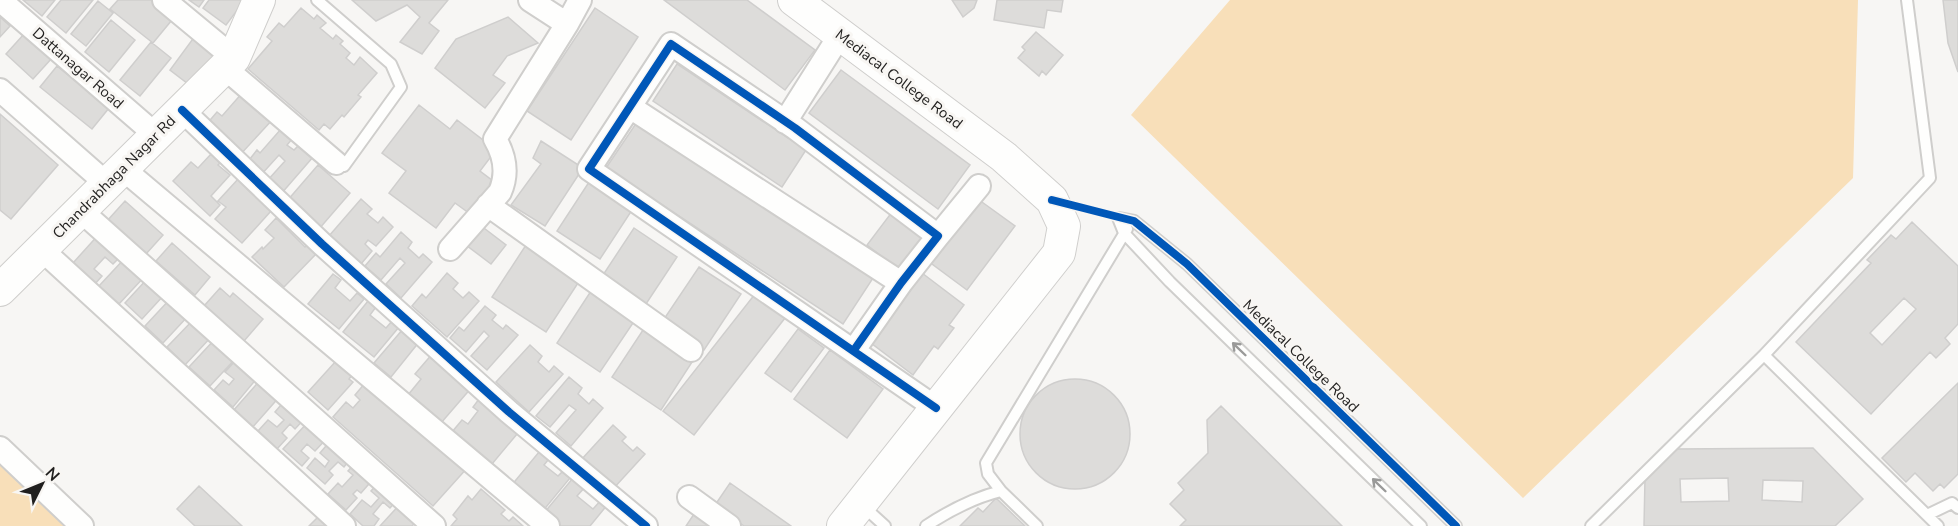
<svg xmlns="http://www.w3.org/2000/svg" width="1958" height="526" font-family="'Nunito Sans',sans-serif">
  <rect width="100%" height="100%" fill="#f7f6f4"/>
  <!-- green -->
  <path fill="#f8dfb9" d="M1230,0h628l-5,178 -330,320 -392,-383z
    M0,463l66,63h-66z"/>
  <!-- building -->
  <path fill="#dddcda" stroke="#cfcecd" stroke-width="1.5" fill-rule="evenodd" d="M23,0h32l-13,16z
    M61,0h32l-27,33 -19,-16z
    M118,0h39l19,15 -23,28 -43,-34z
    M189,0h15l-5,7z
    M209,0h36l-19,25 -23,-17z
    M352,0h96l-19,23 10,8 -17,23 -22,-12 20,-25 -13,-12 -31,16z
    M664,0h83l68,50 -30,40z
    M952,0h25l-3,8 -11,9z
    M997,0h66l-2,12 -14,-2 -3,18 -50,-8z
    M1943,0h15v72l-10,-29z
    M98,1l15,12 -27,33 -15,-12z
    M301,8l13,11 3,-4 9,8 -6,5 13,11 3,-4 7,6 -3,3 10,9 -4,5 8,7 6,-8 17,16 -19,22 3,2 -17,20 -2,-2 -12,14 -6,-5 -5,6 -71,-61 24,-28 -5,-4 12,-14 5,4z
    M595,8l43,29 -67,103 -44,-29z
    M0,17l10,9 -10,11z
    M508,17l30,26 -31,13 -14,19 12,8 -20,25 -50,-40 21,-29z
    M111,20l24,20 -26,32 -24,-20z
    M1036,32l27,23 -17,20 -4,-4 -3,5 -21,-18 7,-8 -3,-3z
    M24,34l28,24 -19,21 -27,-25z
    M195,36l22,17 -25,34 -22,-17z
    M151,42l20,16 -31,38 -20,-16z
    M677,64l129,86 -24,37 -129,-86z
    M57,66l52,42 -17,21 -52,-42z
    M841,70l129,95 -32,44 -129,-96z
    M243,92l30,27 -34,37 -34,-30 12,-14 5,4z
    M419,105l31,24 7,-9 39,30 -16,21 17,13 -24,32 -18,-13 -19,25 -47,-35 17,-22 -24,-18z
    M0,114l58,51 -47,54 -11,-9z
    M639,119l236,156 -32,49 -237,-156z
    M281,129l11,10 -5,6 7,5 5,-5 14,12 -32,37 -14,-13 18,-20 -6,-6 -19,21 -14,-12 11,-14 3,3z
    M541,141l42,27 -38,58 -34,-21 30,-41 -8,-6z
    M211,154l9,9 -2,2 12,10 -19,21 9,9 -10,11 -37,-35 18,-19 7,6z
    M318,165l32,28 -31,36 -32,-28z
    M239,178l10,9 -2,2 24,22 -29,32 -27,-24 11,-12 -8,-6z
    M591,179l43,28 -34,52 -43,-28z
    M975,197l40,29 -48,64 -39,-29z
    M361,199l11,10 -5,5 11,9 5,-6 10,10 -17,19 -8,-6 -3,4 7,7 -11,13 -32,-28z
    M125,201l38,34 -17,19 -39,-33z
    M892,212l31,24 -25,33 -31,-24z
    M276,218l29,29 5,-4 8,9 -34,35 -32,-30 10,-10 1,2 11,-11 -9,-8z
    M476,222l30,23 -15,19 -29,-22z
    M1912,222l46,44v58l-13,14 5,6 -14,14 -6,-6 -59,62 -75,-72 75,-79 -4,-3 24,-25 5,4zM1904,298l12,11 -34,36 -12,-12z
    M634,228l43,29 -33,50 -43,-29z
    M401,232l11,10 -4,6 11,10 4,-4 9,8 -31,36 -15,-14 19,-21 -5,-5 -19,22 -16,-14 11,-13 4,4z
    M100,233l23,21 -10,10 -8,-7 -11,12 8,7 -7,8 -22,-21z
    M172,243l38,34 -15,18 -39,-34z
    M526,245l54,35 -34,52 -54,-35z
    M125,258l20,18 -26,28 -20,-18z
    M699,267l42,27 -37,56 -42,-28z
    M447,273l11,10 -5,6 10,9 6,-6 10,9 -32,36 -35,-31 10,-12 4,4z
    M922,273l42,32 -15,20 5,3 -16,21 -4,-3 -21,29 -42,-32z
    M333,274l8,6 -6,8 15,13 7,-8 7,6 -25,30 -31,-25z
    M147,279l17,16 -22,24 -17,-16z
    M220,288l10,9 3,-4 30,26 -19,22 -40,-35z
    M591,291l44,29 -35,52 -43,-29z
    M755,294l30,24 -91,117 -31,-24z
    M171,298l18,17 -26,28 -18,-17z
    M368,301l8,6 -6,8 16,13 6,-7 7,6 -25,30 -31,-25z
    M485,306l11,9 -4,5 11,9 3,-4 12,10 -31,35 -16,-14 18,-20 -5,-5 -18,21 -16,-14 9,-11 5,4z
    M194,319l18,17 -27,29 -18,-18z
    M645,327l49,32 -33,51 -49,-33z
    M403,329l16,13 -28,35 -17,-14z
    M798,329l26,19 -33,44 -26,-19z
    M215,339l21,19 -26,28 -21,-19z
    M530,345l12,11 -4,6 11,10 5,-6 9,8 -34,38 -33,-30z
    M830,350l53,39 -36,49 -53,-39z
    M433,353l39,34 -31,36 -33,-28 13,-16 -6,-5z
    M237,359l21,18 -25,30 -19,-17 9,-10 6,5 5,-6 -9,-7z
    M336,361l16,14 -3,4 4,3 -25,28 -20,-18z
    M569,377l13,11 -4,6 11,10 4,-5 10,9 -32,38 -15,-13 20,-23 -7,-5 -19,22 -14,-11z
    M262,378l19,17 -29,33 -19,-17z
    M1020 434a55 55 0 1 1 110 0a55 55 0 1 1-110 0Z
    M365,383l59,54 5,-5 39,35 -35,39 -100,-89 13,-15 7,6 7,-8 -5,-5z
    M1958,383v91l-14,14 -4,-4 -7,7 -18,-18 -9,9 -24,-24z
    M482,395l40,33 -30,36 -40,-32 10,-12 6,4 10,-13 -5,-4z
    M286,399l20,18 -11,12 -5,-5 -8,9 5,5 -10,11 -19,-18 10,-11 9,7 7,-7 -9,-8z
    M1221,406l121,120h-162l6,-6 -16,-16 14,-14 -6,-7 30,-30 -1,-33z
    M309,421l19,16 -13,14 -8,-7 -6,7 8,7 -7,8 -19,-17z
    M613,425l13,12 -4,4 11,10 4,-4 8,7 -32,35 -32,-29z
    M331,440l20,18 -7,9 -6,-5 -9,9 4,4 -8,9 -18,-16 8,-10 10,9 4,-6 -9,-8z
    M1813,448l50,51 -28,27h-191l1,-48 29,-29zM1728,478l1,23 -48,1 -1,-23zM1763,480l40,1 -1,21 -40,-2z
    M539,452l9,8 -4,5 14,11 4,-4 8,6 -28,34 -31,-26z
    M357,461l18,16 -14,16 -4,-3 -4,4 4,4 -11,12 -18,-16 10,-11 4,4 11,-12 -5,-4z
    M573,478l12,9 -8,9 16,13 9,-10 6,5 -18,22h-30l-16,-13z
    M380,481l19,17 -9,10 -7,-6 -10,12 6,5 -5,7h-11l-13,-12 12,-14 9,7 8,-9 -8,-7z
    M730,483l61,43h-47l-29,-21z
    M199,486l43,40h-47l-18,-17z
    M481,489l24,21 -4,4 8,7 4,-4 10,9h-72l6,-7 -4,-4 15,-19 4,4z
    M996,498l29,28h-65l18,-18 5,4z
    M402,502l18,16 -8,8h-32z
    M694,514l17,12h-25z
    M318,517l10,9h-19z"/>
  <g fill="none" stroke-linecap="round" stroke-linejoin="round">
    <defs>
      <path id="lane" d="M317,0l74,64 10,23 -57,79
        M1118,218l16,3 53,43 269,262
        M1118,218l6,15 46,49 251,244
        M1764,355l174,171
        M1001,491l-13,-17 -2,-11 141,-234
        M863,506l22,20
        M1927,515l25,-12 6,5
        M926,526c24,-16 47,-28 75,-35l36,35
        M1591,526l173,-171 166,-177 -23,-178"/>
      <path id="street" d="M0,0l156,135
        M164,0l70,58
        M530,0l37,24
        M225,68l111,95
        M0,90l107,94
        M630,107l271,176
        M182,110l140,134 187,168 137,114
        M785,122l55,-87
        M122,168l426,358
        M488,205l203,145
        M80,210l354,316
        M938,236l41,-50
        M41,249l303,277
        M450,249l50,-57c8,-18 5,-36 -5,-53l72,-115 13,-24
        M854,350l47,-67 37,-47 -143,-108 -124,-84 -82,125 347,239
        M0,448l82,78
        M689,497l40,29"/>
      <path id="secondary" d="M794,0l210,157 48,43 12,26 -5,27 -216,273
        M0,290l234,-232 25,-58"/>
    </defs>
    <!-- lane casing -->
    <use href="#lane" stroke="#cfcecc" stroke-width="14"/>
    <!-- street casing -->
    <use href="#street" stroke="#cfcecc" stroke-width="26"/>
    <!-- secondary casing -->
    <use href="#secondary" stroke="#cfcecc" stroke-width="34"/>
    <!-- path -->
    <path stroke="#dbdada" stroke-width="4" stroke-dasharray="4.5 3" stroke-linecap="butt" d="M1085,208l21,7"/>
    <!-- lane -->
    <use href="#lane" stroke="#fefefd" stroke-width="10"/>
    <!-- street -->
    <use href="#street" stroke="#fefefd" stroke-width="22"/>
    <!-- secondary -->
    <use href="#secondary" stroke="#fefefd" stroke-width="32"/>
    <defs>
      <path id="cycleway" d="M182,110l140,134 187,168 137,114
        M1052,200l82,21 53,43 269,262
        M854,350l47,-67 37,-47 -143,-108 -124,-84 -82,125 347,239"/>
    </defs>
    <!-- cycleway casing -->
    <use href="#cycleway" stroke="#f8f6f3" stroke-width="11"/>
    <!-- cycleway -->
    <use href="#cycleway" stroke="#0057b8" stroke-width="8"/>
  </g>
  <!-- one-way arrows -->
  <defs><path id="oneway-shaft" d="M-6 0H5M1.5-3L5.5 0L1.5 3" fill="none" stroke-width="1.6" stroke-linecap="round" stroke-linejoin="round" transform="scale(1.5)"/></defs>
  <g stroke="#9a9a99">
    <use href="#oneway-shaft" transform="translate(1239 349) rotate(-136)"/>
    <use href="#oneway-shaft" transform="translate(1379 485) rotate(-136)"/>
  </g>
  <g text-anchor="middle" dominant-baseline="central" stroke-width="6" stroke-linejoin="round" paint-order="stroke">
    <!-- street labels -->
    <g font-size="15" fill="#201f1e" stroke="#f8f6f3">
      <text transform="translate(78 68) rotate(41)">Dattanagar Road</text>
      <text transform="translate(899 79) rotate(37)">Mediacal College Road</text>
      <text transform="translate(114 177) rotate(-45)">Chandrabhaga Nagar Rd</text>
      <text transform="translate(1301 356) rotate(44)">Mediacal College Road</text>
    </g>
  </g>
  <!-- north arrow -->
  <g transform="translate(42 484) rotate(47)" stroke="#f8f6f3" stroke-width="4.5" paint-order="stroke">
  <path d="M0-4.5L10 22L0 15L-10 22Z" fill="#201f1e"/>
  <text y="-9" font-size="16" font-weight="bold" text-anchor="middle" fill="#201f1e">N</text>
  </g>
</svg>
